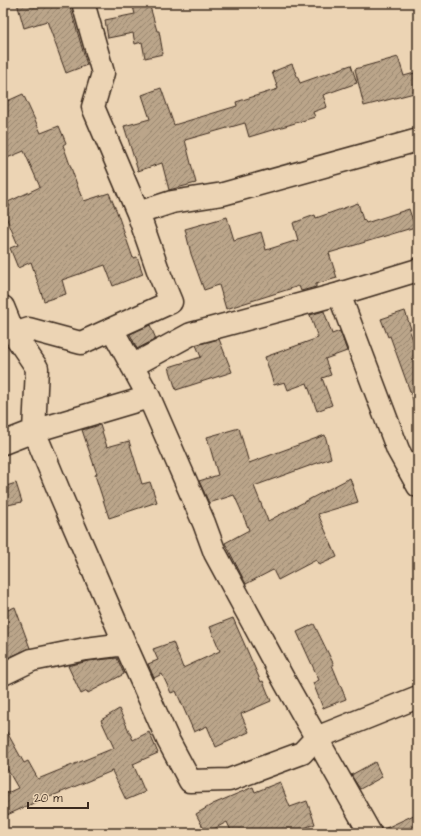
<svg xmlns="http://www.w3.org/2000/svg" width="421" height="836" font-family="'Architects Daughter',sans-serif">
  <defs>
    <pattern id="building-hatch" width="6" height="6" patternUnits="userSpaceOnUse"><rect width="6" height="6" fill="#bba58a"/><path d="M-1 1l2-2M0 6l6-6M5 7l2-2" fill="none" stroke="#998770"/></pattern>
  </defs>
  <rect width="100%" height="100%" fill="#ecd4b4"/>
  <filter id="ink" filterUnits="userSpaceOnUse"><feTurbulence type="fractalNoise" baseFrequency=".025" numOctaves="2"/><feDisplacementMap in="SourceGraphic" scale="8" xChannelSelector="R" yChannelSelector="G"/><feConvolveMatrix kernelMatrix="1 2 1 2 8 2 1 2 1" color-interpolation-filters="sRGB"/></filter>
  <g filter="url(#ink)">
    <!-- building -->
    <path fill="url(#building-hatch)" stroke="#3b2a1e" d="M17,3h52l18,62 -21,8 -19,-52 -23,7z
      M132,3h17l8,28h2l4,23 -18,4 -3,-16 -7,2 -2,-11 -25,5 -3,-18 30,-6z
      M398,57l6,19 14,-4v20l-54,14 -9,-37z
      M292,64l8,19 51,-18 6,18 -34,12 4,12 -14,5 2,5 -66,20 -4,-14 -60,17 11,43 -27,7 -7,-27 -24,8 -14,-45 26,-7 -8,-24 19,-7 13,37 63,-19 -1,-4 42,-13 -6,-17z
      M23,94l18,39 18,-7 7,17 -3,2 18,51 1,-1 2,6 25,-8 8,19 16,46 4,-1 6,17 -30,12 -8,-21 -43,15 4,14 -22,7 -13,-39 -13,6 -8,-20 8,-3 -15,-35 7,-3 -2,-5 32,-15 -16,-36 -17,7 -4,-9v-46z
      M358,203l5,17 1,-1 2,4 43,-14 6,18 -86,26 8,25 -21,6v3l-15,4 -2,-5 -73,23 -7,-24 -15,5 -13,-36 -6,-25 42,-12 7,23 27,-8 5,18 32,-10 -5,-17 22,-8 1,3z
      M324,311l8,23 8,-3 7,20 -22,8 6,16 -9,3 10,27 -15,6 -10,-28 -19,7 -3,-8 -11,3 -9,-28 53,-19 -8,-23z
      M405,311l6,18h-2l9,25v53l-2,1 -26,-72 -2,1 -7,-18z
      M150,325l6,14 -19,10 -7,-15z
      M219,339l13,33 -56,18 -7,-23 32,-10 -5,-12z
      M100,425l7,22 22,-6 13,43 8,-2 7,20 -48,16 -14,-43 2,-1 -15,-44z
      M239,428l10,35 76,-28 6,23 -77,28 14,35 82,-43 8,24 -40,12 19,43 -18,8 -3,-5 -38,20 -5,-10 -27,14 -21,-41 24,-13 -9,-22 -6,-13 -25,8 -10,-22 19,-6 -11,-38z
      M16,483l6,19 -19,4v-19z
      M15,607l15,41 -27,12v-48z
      M233,618l28,64 2,-1 8,20 -30,13 8,18 -33,15 -9,-21 -13,6 -18,-41 -5,2 -9,-19 -8,4 -6,-14 10,-4 -5,-11 20,-7 10,26 37,-17 -10,-24z
      M314,624l20,41h-2l14,34 -23,9 -10,-25 6,-3 -22,-48z
      M117,658l7,16 -36,19 -1,-2 -6,3 -13,-28 20,-5z
      M119,709l14,31 16,-8 9,21 -25,11 12,28 -19,8 -14,-29 -67,28v-1l-38,17 -4,-9v-11l15,-7 -15,-26v-37l21,38 4,-2 10,18 76,-31 -13,-28z
      M375,762l7,15 -22,12 -9,-14z
      M280,782l10,25 17,-6 8,23 -24,9h-59l-5,-11 -21,11 -10,-19 17,-10 40,-17 2,5z
      M418,813v20h-36v-3z"/>
    <g fill="none" stroke-linecap="round" stroke-linejoin="round">
      <defs>
        <path id="street" d="M84,6l19,67 -10,34 45,106
          M339,294l59,156 20,36
          M3,307l11,27 23,34 -3,63 27,65 64,148 43,96 22,41 39,-1 73,-27 14,-15 102,-41
          M112,329l37,68 55,126 11,30 71,131 84,149
          M14,334l15,-5 52,14 90,-41 -12,-29 -21,-60 34,-11 51,-8 195,-54
          M132,366l59,-32 148,-40 79,-24
          M3,443l31,-12 115,-34
          M3,674l29,-14 54,-11 39,-5"/>
      </defs>
      <!-- street casing -->
      <use href="#street" stroke="#3b2a1e" stroke-width="25"/>
      <!-- street -->
      <use href="#street" stroke="#ecd4b4" stroke-width="22"/>
    </g>
  </g>
  <!-- margin -->
  <rect width="421" height="836" fill="none" stroke="#ecd4b4" stroke-width="16"/>
  <rect x="8" y="8" width="405" height="820" fill="none" stroke="#3b2a1e" stroke-width="1.5" filter="url(#ink)"/>
  <!-- scale -->
  <path d="M28 802v6h60v-6" fill="none" stroke="#3b2a1e" stroke-width="2"/>
  <text x="34" y="802" font-size="12" fill="#3b2a1e" stroke="#ecd4b4" stroke-width="3" paint-order="stroke">20 m</text>
</svg>
